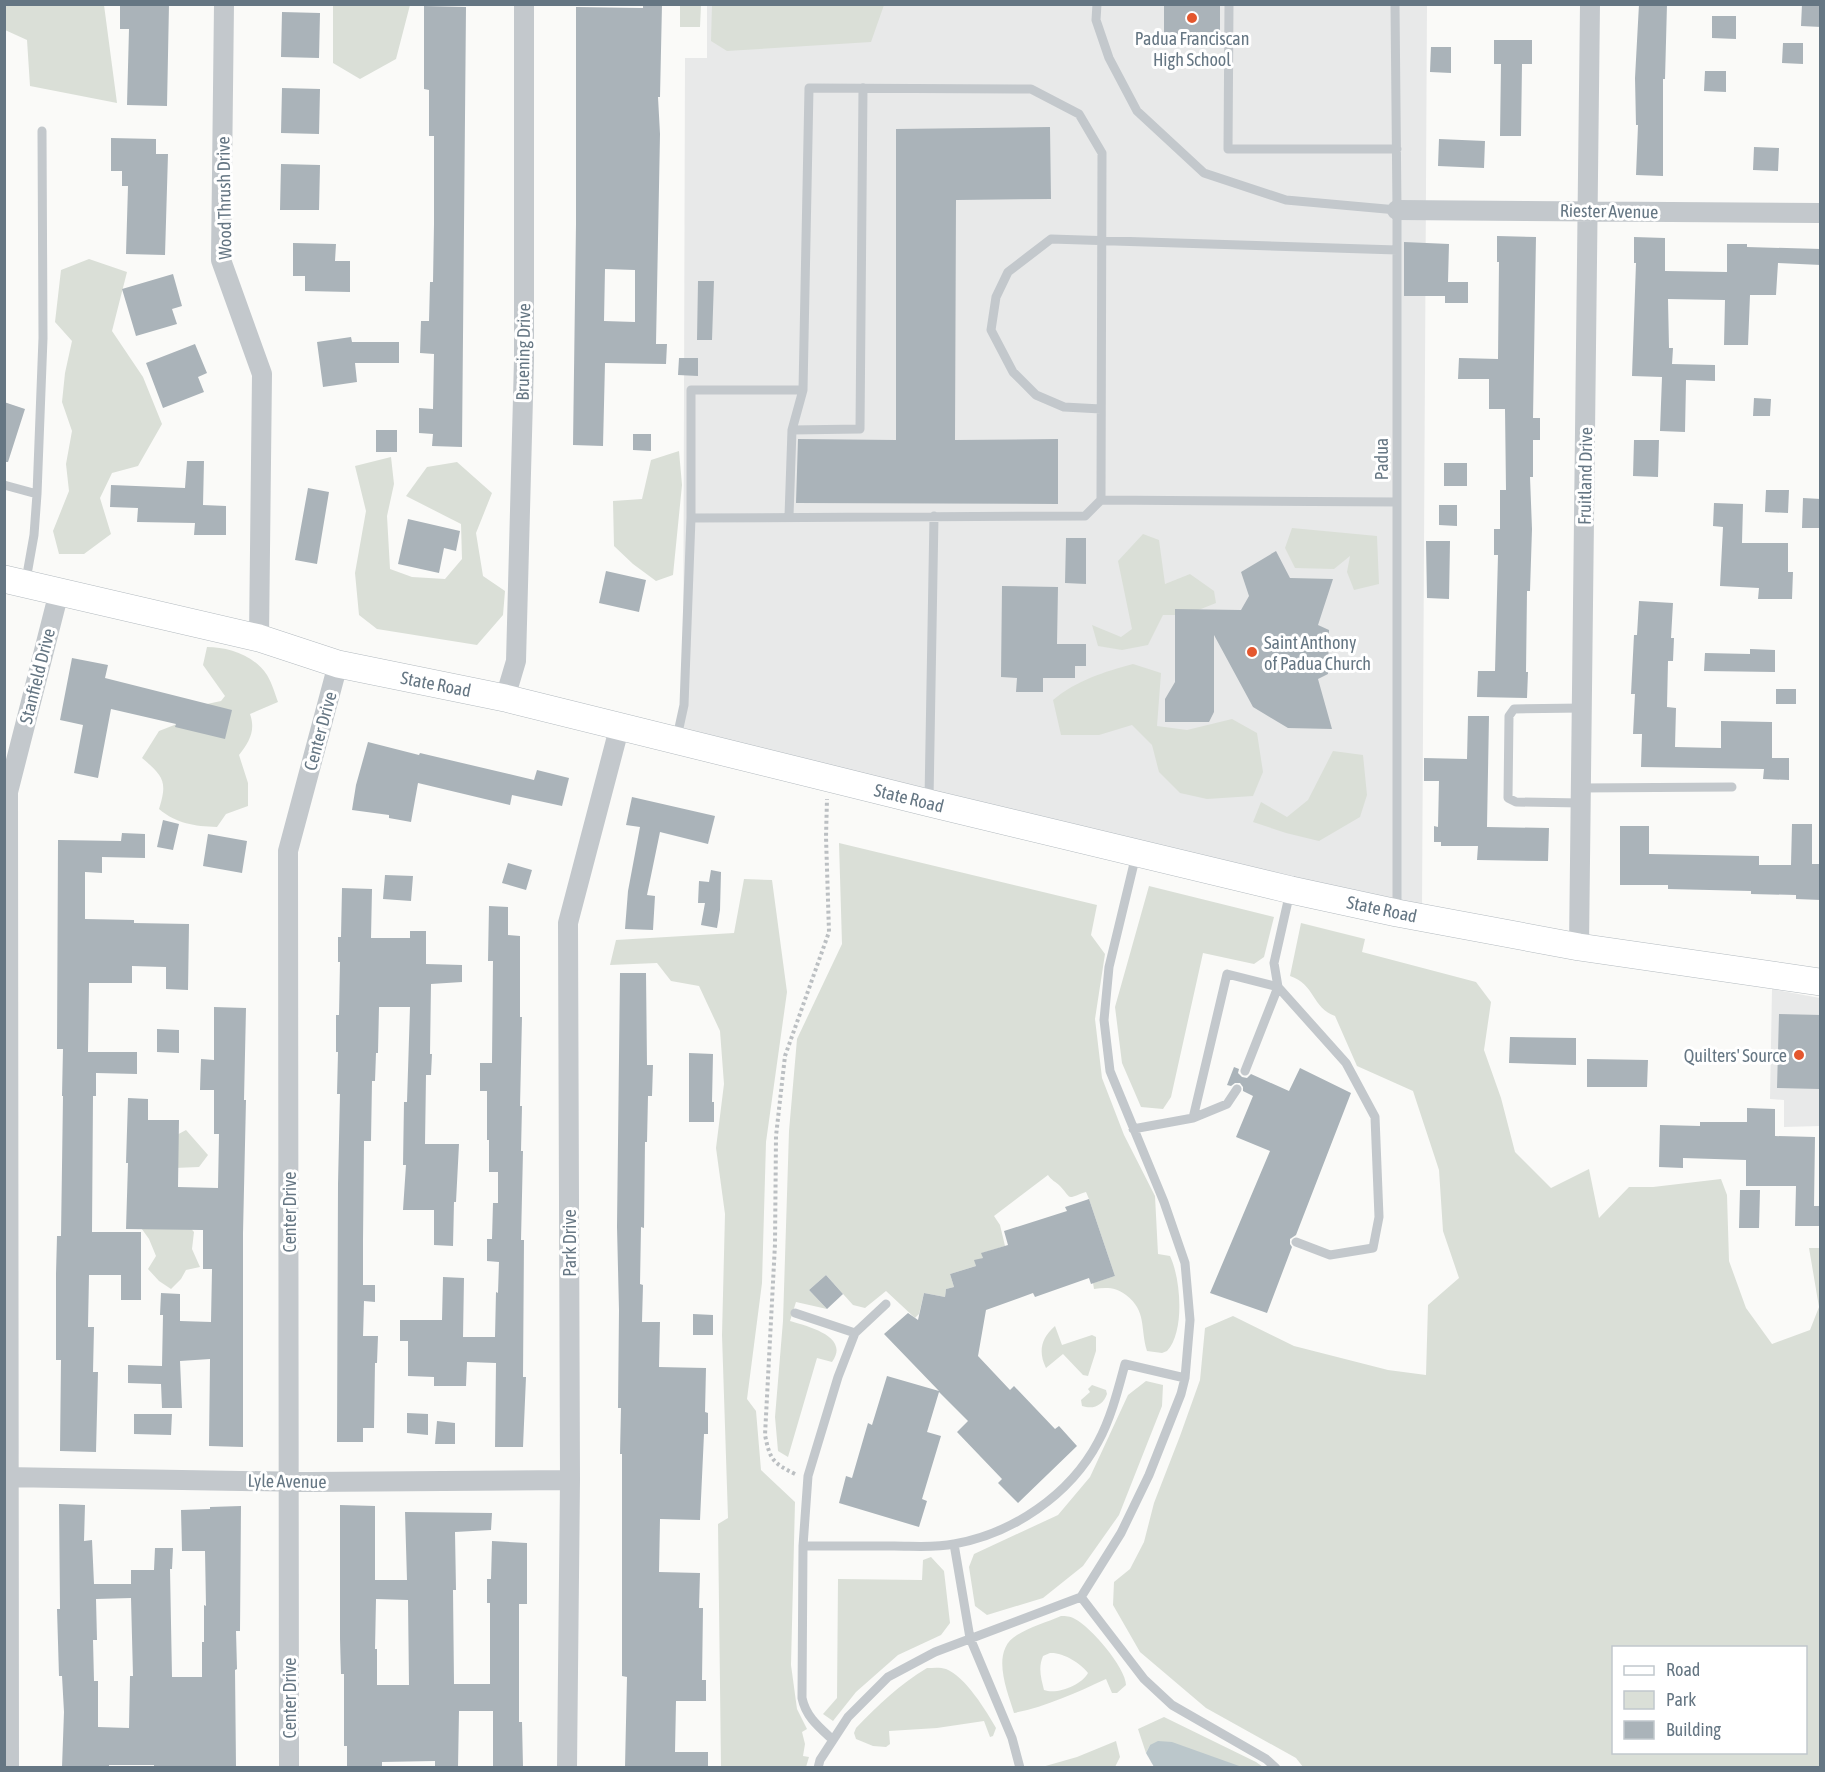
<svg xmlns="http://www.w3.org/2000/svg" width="1825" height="1772" font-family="'Asap Condensed',sans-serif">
  <rect width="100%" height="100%" fill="#fafaf8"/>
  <!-- built -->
  <path fill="#e8e9e9" d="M707,5h720l-5,906 -739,-178 2,-675h22z
    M1772,989l48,9v128l-36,1v-27l-14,-1z"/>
  <!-- green -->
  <path fill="#dadfd7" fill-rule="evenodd" d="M4,5h100l13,98 -87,-17 -3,-46 -22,-10z
    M333,5h77l-14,54 -36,20 -27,-16z
    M680,5h21l-1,22h-20z
    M712,5v-1l172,1 -13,37 -144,9 -16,-10z
    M89,259l38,13 -15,59 31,46 19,47 -24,42 -26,7 -12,25 11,36 -27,20h-25l-6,-23 16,-40 -3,-27 6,-33 -10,-29 3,-29 7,-32 -17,-19 6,-52z
    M679,451l3,34 -9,90 -17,6 -23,-17 -19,-18 -1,-45 29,-2 9,-39z
    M391,457l3,27 -7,32 3,53 22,8 33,2 17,-20 -1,-35 -55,-28 21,-29 30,-5 35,31 -16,40 7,43 22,15 -2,24 -26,30 -100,-16 -18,-14 -4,-42 11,-62 -11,-45z
    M1292,528l85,8 2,48 -25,6 -7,-18 3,-16 -16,13 -39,-1 -10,-20z
    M1143,534l16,6 6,44 25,-10 24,17 2,12 -30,12h-23l-15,30 -26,5 -24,-4 -6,-21 29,12 11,-8 -14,-68z
    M207,647c21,0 47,8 60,28 5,8 8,19 11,27l-28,12c6,17 -1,28 -11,41l9,28v23l-22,8 -9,13c-23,-1 -40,-3 -58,-18 9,-28 4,-33 -17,-51l17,-27 23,-9 11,-15 28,-6 4,-5 -22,-31z
    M1133,664l28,9 -4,53 30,4 45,-11 25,14 6,39 -10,24 -46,3 -27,-6 -21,-21 -7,-27 -20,-20 -33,10h-38l-8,-35c24,-20 51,-28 80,-36z
    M1333,751l30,4 4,40 -7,22 -41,24 -33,-8 -33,-11 8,-20 26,15 21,-17z
    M839,843l258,62 -6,30 14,19 -10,65 7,59 22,57 31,61 3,58 12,2c11,23 15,76 -3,95l-5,2 -15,-2c-7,-23 0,-40 -21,-56 -10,-8 -20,-8 -32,-6l-1,-6 22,-7 -26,-77 -3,-7c-21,7 -13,8 -26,-6 -4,-4 -9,-6 -12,-11l-54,41 6,9 5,21 -23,7 1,5 -8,3 1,5 -26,8 4,13 -8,2 -1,8 -21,-4 -5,21 -4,4 -29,-27 -21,17 -12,-3 -27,-30 -17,15 18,19 -31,-7 -6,19c16,5 61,15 42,41l-15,-4 -29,99 -10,-6 -3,-34 8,-96 6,-190 8,-92 45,-95z
    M744,879l28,1 15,112 -21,150 -4,141 -15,116 9,12 5,59 34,32 -4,163 6,44 10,20 -5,3 3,12 -2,12 6,1 -3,10h-85l-3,-243 10,-6 -6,-183 3,-121 -9,-66 8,-64 -4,-53 -21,-45 -28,-5 -14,-18 -47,2 6,-25 118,-7z
    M1149,886l125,31 -10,40 -10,7 -51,-11 -32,144 -8,12 -22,-2 -19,-44 -7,-56z
    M1301,923l64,16 -3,13 114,30 15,20 -7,48 17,48 14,54 36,36 38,-19 10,49 30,-31h24l68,-8 6,16 2,66 17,47 26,36 38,-14 9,-23 -10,-59h11v519h-517l-7,-9 -90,-50 -66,-56 -27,-47 1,-23 16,-13 14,-27 10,-39 26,-67 20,-56 5,-52 28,-12 61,30 94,24 38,5 2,-70 31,-27 -16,-47 -4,-61 -26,-79 -56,-25 -22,-50c-23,-8 -20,-32 -45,-40zM1614,1648h192v104h-192z
    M186,1130l22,25 -9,12 -25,1 1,43 19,21 -2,17 8,18 -14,3 -5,9 -10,10 -12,-8 -11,-12 8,-13 -7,-17 -15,-21 26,-74z
    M1055,1326l7,19 30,-10 4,2v14l-8,25 -5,-1 -20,-21 -17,14c-8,-16 -5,-30 9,-42z
    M1146,1381l17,4 -1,21 -43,109 -36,51 -40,32 -56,17 -12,-9 -6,-39 5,-13 84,-39 32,-38 38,-82z
    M1092,1385l14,5 1,4c-4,11 -13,16 -25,12l-1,-6 9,-8 -2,-3z
    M931,1557l13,14 6,52 -9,12 -43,20 -42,37 -23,29 -10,-7 14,-16 1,-119 84,1 1,-20z
    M1061,1616c5,0 9,0 14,3 15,7 51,49 51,66l-9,8h-5l-6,-14c-30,14 -61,28 -92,34 -7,-23 -24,-62 3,-78 13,-8 30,-13 44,-19zM1050,1653c12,-1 31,10 38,20 -6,12 -31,22 -44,17 -3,-12 -6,-22 -1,-34z
    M927,1668c6,0 13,-1 19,1 19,7 41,43 50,59l-3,8 -3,1 -6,-16 -47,7 -48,3 1,13 -4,3 -13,-1 -17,-7 -2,-6 2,-5c22,-23 44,-44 71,-60z
    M1164,1717l92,45 7,5h-21l-92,-22 -4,8 -8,-24z
    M1116,1741l4,16 -5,10h-73l35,-10z"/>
  <!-- water -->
  <path fill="#bbc7cb" d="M1158,1741l14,1 70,25h-88l-8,-14 4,-8z"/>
  <!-- building -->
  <path fill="#aab3b9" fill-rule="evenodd" d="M120,4h49l-2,102 -40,-1 2,-76h-9z
    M643,4h19l-2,93h-2l2,37 -4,210h11l-1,20 -61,-1 -2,83 -30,-1 3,-221v-217l67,1zM605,269l30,1v52l-31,-1z
    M1164,4h56v28h-23l1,12h-34z
    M1639,4h28l-2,75h-2v97l-27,-1 2,-50h-2l-1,-47z
    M1802,4h19v23l-20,-1z
    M424,6l42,1 -4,440 -30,-1 1,-12 -14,-1v-25l14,1 1,-55 -14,-1 1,-32h8l1,-39h3l1,-58v-88h-5v-46l-5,-1z
    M282,12l38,1 -1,45 -38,-1z
    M1712,16h24v23l-24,-1z
    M1494,40h38v24h-10l-1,72h-21l1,-72h-7z
    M1783,43h20v21l-21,-1z
    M1431,47h20v26l-21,-1z
    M1705,71h21v21l-22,-1z
    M282,88l38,1 -1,45 -38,-1z
    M1050,127l1,72 -95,1 -1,240 103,-1v65l-262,-1 2,-64 98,1v-311z
    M111,138l45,1v15h12l-3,101 -39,-1 2,-68h-6v-15h-11z
    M1439,139l46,2 -1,27 -46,-2z
    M1754,147l25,1 -1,23 -25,-1z
    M281,164l39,1 -1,45h-39z
    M1497,236l39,1 -3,181h7v22h-7v37h-3l2,52 -2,62h-3l-1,81h2l-1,26 -50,-1 1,-26h17l3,-116h-4v-26h6v-39h6l-1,-81h-16v-30h-31l1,-21 39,1 1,-97h-2z
    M1634,237l31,1v33l62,1v-28h20v3l74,2v16l-43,-2 -2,32h-26l-2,50h-24l1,-45 -57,-1 1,49h4l-1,16 43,1v16l-29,-1 -1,52 -25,-1 2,-54 -30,-1 4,-113h-2z
    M1404,242l45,2 -1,38h20v21h-23v-7h-41z
    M293,243l43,1 -1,17h15v31l-45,-1v-15h-12z
    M173,274l9,32 -10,3 5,15 -41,12 -14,-47z
    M698,281h16l-2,59h-15z
    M351,337l1,5h47v21h-44l2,19 -34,5 -6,-45z
    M195,344l12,29 -9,4 6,15 -41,16 -17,-45z
    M679,358h19v18l-20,-1z
    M1754,398l17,1 -1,17h-17z
    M4,402l21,7 -17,53h-4z
    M376,430h21v22h-21z
    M633,434h18v17l-18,-1z
    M1634,440h25l-1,37 -25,-1z
    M187,461h17l-1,44 23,1v29h-32l1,-12 -58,-1 1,-14 -28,-1 1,-22 74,3z
    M1444,463h23v23h-23z
    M308,488l21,4 -12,72 -22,-4z
    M1766,490h23l-1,23 -23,-1z
    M1803,498l18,1v29h-19z
    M1714,503l29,1 -1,39h46v29h5l-1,27h-34l1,-11 -39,-2 3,-59 -10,-1z
    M1439,505h18v21l-18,-1z
    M408,519l52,12 -4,20 -12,-3 -5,25 -41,-9z
    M1066,538h20v46l-21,-1z
    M1426,541h24l-1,58 -22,-1z
    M1276,551l14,27 43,1 -15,46 11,5 -1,44 -10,5 14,50 -44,-1 -35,-21 -39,-72v77l-5,10h-44v-23l10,-17v-73l66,1 8,-14 -8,-24z
    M606,571l40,9 -7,32 -40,-9z
    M1002,586l56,1 -1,57h29v22h-11v12h-32v14h-27l1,-14 -16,-1z
    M1639,601l34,2 -2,35h3l-1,23h-5l-1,46 9,1 -1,39 46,1v-27l51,1v36h17v22l-26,-1 1,-10 -123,-2 1,-33h-9l2,-40h-4l3,-59h3z
    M1750,649l25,1v22l-71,-1 1,-18 45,1z
    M72,658l36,7 -3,13 127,32 -7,29 -50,-12 1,-3 -65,-15 -13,69 -24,-5 9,-48 -23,-5z
    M1776,689h20v15h-20z
    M1468,716h21l-2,111 62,1 -1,33 -71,-1 1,-14h-37v-4h-7v-16l4,1 1,-46h-15v-23l43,1z
    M368,742l51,13 1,-2 114,27 3,-10 32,8 -7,28 -50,-11 -2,10 -92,-22 -7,39 -22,-4v-3l-37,-5 4,-25z
    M632,797l83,19 -7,28 -48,-12 -13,63 8,1 -2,34 -28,-1 3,-38 12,-64 -14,-2z
    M163,820l16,4 -6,26 -16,-3z
    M1792,824h20v40h9v36l-25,-1v-4l-45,-1v-3l-83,-2v-4h-48v-59h29v28l110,2v9h32z
    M122,833l23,1v24l-43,-1v16l-17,-1v47l49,1v3l55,1 -1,66 -22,-1v-22l-34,-1v17h-43l-1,69h49v22l-41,-1v23h-3l-1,136h49v68h-20v-25h-32l-1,52h6l-1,45h5l-2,80 -36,-1 1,-91h-5v-86l1,-38h4l2,-140h-1l1,-47h-6l1,-209 63,1z
    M208,834l39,7 -5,32 -39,-7z
    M508,863l24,7 -6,20 -24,-7z
    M711,870l10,2 -1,38 -3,18 -16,-3 4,-22h-7l1,-22 10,1z
    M385,875l28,1 -2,25 -28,-2z
    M342,888l30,1 -1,49h39v-7h16v33l36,1v17l-31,2 -1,70h2l-1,21h-5l-1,69h34l-3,58h-2l-1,44 -19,-1v-35h-31l3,-45h-3l1,-63h3l3,-95h-31l-1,46h-2l-1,28h-3l-1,60h-7l-1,99v45h12v17l-11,-1 -1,35h15l-1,27h-2l-1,65h-11v14h-26l1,-258 2,-90h-3l1,-42h-2v-37h3l1,-53h-2v-25h3z
    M489,906l19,1v28l12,1v81h2l-2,89h2l-1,45h2l-2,89h3l-1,137h3l-3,70h-28l1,-84 -29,-1 -1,24h-32v-9l-26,-1v-35h-8v-21h42l1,-43 21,1 -1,59h32l1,-45 2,1 1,-31 -12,-1v-22h5l1,-36h5v-31h-9v-32h-2v-49h-7v-28h12l1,-102h-5z
    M620,973h26l1,92h6l-1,31h-4l-1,46h-2l-1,86 -3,-1 -1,57 3,1 -1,37h18l-1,45 47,1 -1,44 3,1v21h-4l-4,86 -40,-1 -1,53 41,1 -1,35h4l-1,72h4v21h-30l-1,51h33v15h-83l2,-90 -5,-1v-222h-2l1,-46h-3l1,-98 -2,-83z
    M214,1007l32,1 -2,92h2l-3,133v214l-34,-1 1,-87 -30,2 2,47h-20l-1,-24 -33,-1v-18l34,1 1,-51h-3l1,-22 19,1v27l31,1 1,-53h-9v-39l-77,-1 2,-66h-2l2,-65 20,1v21h31l-1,67 40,1 1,-54h-5v-44h-14l1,-31 13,1z
    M1779,1014l42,1 -2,74 -42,-1z
    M157,1029l22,1v23l-22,-1z
    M1510,1037l66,1v27l-67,-2z
    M689,1053l24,1 -1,48h2v20h-25z
    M1587,1059l61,1 -1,27h-60z
    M1234,1067l5,2 -1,4 4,4 5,1 4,-4 38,17 11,-23 51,25 -55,142 -6,4v5l2,3 -25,66 -57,-20 60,-142 -34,-14 17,-41 -10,-5v-4l-3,-4h-5l-4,3 -4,-1z
    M1747,1108l28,1v27l40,1 -1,69h7v20h-26l1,-40h-50v-26l-63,-2v10l-24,-1 1,-42 40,1v-4h47z
    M1740,1190h20l-1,38h-20z
    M1089,1199l26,77 -24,8 -2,-6 -54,19 -2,-4 -47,17 -8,46 32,34 4,-4 41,43 4,-3 18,20 -59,57 -20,-20 4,-4 -45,-47 11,-11 -29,-29 -12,40 14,4 -19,63 5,2 -8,26 -80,-24 7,-27 6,2 16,-55 4,2 15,-49 52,15 -55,-57 24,-21 10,7 6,-27 21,4 1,-8 8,-2 -4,-13 26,-8 -2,-6 9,-2 -2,-5 27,-8 -4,-14 63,-20 -2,-4z
    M826,1275l17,19 -16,15 -18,-19z
    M693,1314l20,1v20h-20z
    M407,1413l21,1v21l-21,-2z
    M134,1414h38l-1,21 -37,-1z
    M437,1421l18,2v21h-20z
    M59,1504l26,1 -1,36 8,-1 2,44h37v-14h23l1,-22h18l-1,21h-2l2,108h30v-35h2v-37l2,1 -1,-55h-23l-1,-41 29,-1v-2l31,-1 -1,125h-4l1,38 -2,1 1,97h-82v-2h-45v2h-47l2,-55 -2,-36h-3l-2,-67h3zM131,1598l2,78h-3l-1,52 -31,-1v-46h-4l-1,-41h4l-1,-41z
    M340,1505l35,1v74h32l-2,-68 87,1 -1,17 -36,2 1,58h-3l1,94h36v-81h-3v-24h4l1,-38 35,2v61h-8v118h3l1,45h-30v-56h-34l-1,56h-23v-6l-53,1v5h-35v-21h-3v-72h-3l-1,-35zM376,1599l32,1 1,85h-32v-36h-2z"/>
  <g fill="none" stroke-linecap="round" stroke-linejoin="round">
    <defs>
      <path id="secondary" d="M4,579l255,59 79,26 167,34 424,105 362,87 106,23 182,34 241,35"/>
    </defs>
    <!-- secondary casing -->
    <use href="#secondary" stroke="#b3babf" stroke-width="28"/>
    <!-- path -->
    <path stroke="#bbbfc2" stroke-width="4" stroke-dasharray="3 3" stroke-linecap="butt" d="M795,1474c-22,-11 -25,-14 -30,-39l10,-191 1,-108 9,-80 44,-124 -3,-95 1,-38"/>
    <!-- lane -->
    <path stroke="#c3c8cc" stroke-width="9" d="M1097,4l-1,16 13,38 28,53 67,62 82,27 111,10
      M1229,4l-1,145h169
      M1395,4l2,206v701
      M1101,409l-37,-2 -28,-12 -23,-23 -22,-42 5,-33 12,-25 43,-33 346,11
      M792,430l68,-1 3,-341
      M4,485l33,9 -3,41 -8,45
      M37,494l6,-156 -1,-207
      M1101,500l296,2
      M691,518l394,-2 16,-16 1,-347 -23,-39 -48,-25 -222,-1 -6,302 -11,40 -3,86
      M677,737l7,-32 7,-187v-128h112
      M1581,788l151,-1
      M929,799l5,-283
      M1581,803l-65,-1 -8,-4 1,-82 5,-7 68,-1
      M1290,892l-16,71 4,24 68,76 29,54 4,100 -6,31 -43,7 -34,-13
      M1193,1118l34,-14 10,-15
      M1133,1129l60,-11 34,-144 51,13 -33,84
      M795,1313l60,20
      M954,1544l16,94 42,100 8,30
      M803,1546c30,0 61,0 91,0 20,0 41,2 60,-2 58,-10 116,-49 144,-102 13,-24 20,-52 27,-78l60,14
      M1081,1597l63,82 28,26 94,54 10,9
      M833,1740c-14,-13 -27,-23 -31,-42l1,-152 5,-70 30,-99 17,-44 31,-29
      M818,1768l2,-8 28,-43 40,-40 47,-25 146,-55 40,-64 28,-58 32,-81 4,-16 5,-58 -5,-57 -21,-61 -54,-131 -6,-51 5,-53 27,-112"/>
    <!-- street -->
    <path stroke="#c3c8cc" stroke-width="20" d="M224,4l-3,256 41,114 -3,264
      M1397,210l423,3
      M505,698l11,-37 8,-301v-356
      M1579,947l11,-943
      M4,1477l305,5 261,-2
      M9,1768l-1,-976 51,-200
      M289,1768l-1,-917 50,-187
      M567,1768l3,-288 -2,-557 52,-198"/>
    <!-- secondary -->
    <use href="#secondary" stroke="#fff" stroke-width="27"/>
  </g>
  <!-- markers -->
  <g fill="#e4572e" stroke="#fff" stroke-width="2">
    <circle cx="1192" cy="18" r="6"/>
    <circle cx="1252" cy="652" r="6"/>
    <circle cx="1799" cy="1055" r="6"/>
  </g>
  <g text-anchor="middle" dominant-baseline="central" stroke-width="6" stroke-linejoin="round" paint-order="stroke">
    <!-- poi labels -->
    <g font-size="18" fill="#657683" stroke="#fff">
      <text x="1192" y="38">Padua Franciscan<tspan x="1192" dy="21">High School</tspan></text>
      <text x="1264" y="642" text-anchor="start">Saint Anthony<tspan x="1264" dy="21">of Padua Church</tspan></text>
      <text x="1787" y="1055" text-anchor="end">Quilters' Source</text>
    </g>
    <!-- street labels -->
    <g font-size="18" fill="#657683" stroke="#fff">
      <text transform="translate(224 198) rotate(-91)">Wood Thrush Drive</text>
      <text transform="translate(1609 211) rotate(1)">Riester Avenue</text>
      <text transform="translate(523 352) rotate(-89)">Bruening Drive</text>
      <text transform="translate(1381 459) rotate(-90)">Padua</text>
      <text transform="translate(1585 476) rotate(-89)">Fruitland Drive</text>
      <text transform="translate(37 676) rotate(-76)">Stanfield Drive</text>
      <text transform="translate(436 684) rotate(11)">State Road</text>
      <text transform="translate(320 731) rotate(-75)">Center Drive</text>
      <text transform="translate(909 798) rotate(14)">State Road</text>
      <text transform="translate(1382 909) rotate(12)">State Road</text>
      <text transform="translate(289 1212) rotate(-90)">Center Drive</text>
      <text transform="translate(569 1243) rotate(-90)">Park Drive</text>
      <text transform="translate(287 1481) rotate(1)">Lyle Avenue</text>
      <text transform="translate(289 1698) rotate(-90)">Center Drive</text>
    </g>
  </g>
  <!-- border -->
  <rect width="1825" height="1772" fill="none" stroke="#657683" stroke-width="12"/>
  <!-- legend -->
  <rect x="1612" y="1646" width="195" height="108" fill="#ffffff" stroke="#c1c8cd" stroke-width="1.5"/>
  <rect x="1624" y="1666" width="30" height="9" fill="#ffffff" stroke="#c1c8cd" stroke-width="1.5"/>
  <text x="1666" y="1676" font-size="18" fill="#657683">Road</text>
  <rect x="1624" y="1691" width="30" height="18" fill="#dadfd7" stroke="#c1c8cd" stroke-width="1.5"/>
  <text x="1666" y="1706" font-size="18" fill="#657683">Park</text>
  <rect x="1624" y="1721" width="30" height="18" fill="#aab3b9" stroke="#c1c8cd" stroke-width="1.5"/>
  <text x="1666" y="1736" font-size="18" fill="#657683">Building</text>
</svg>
